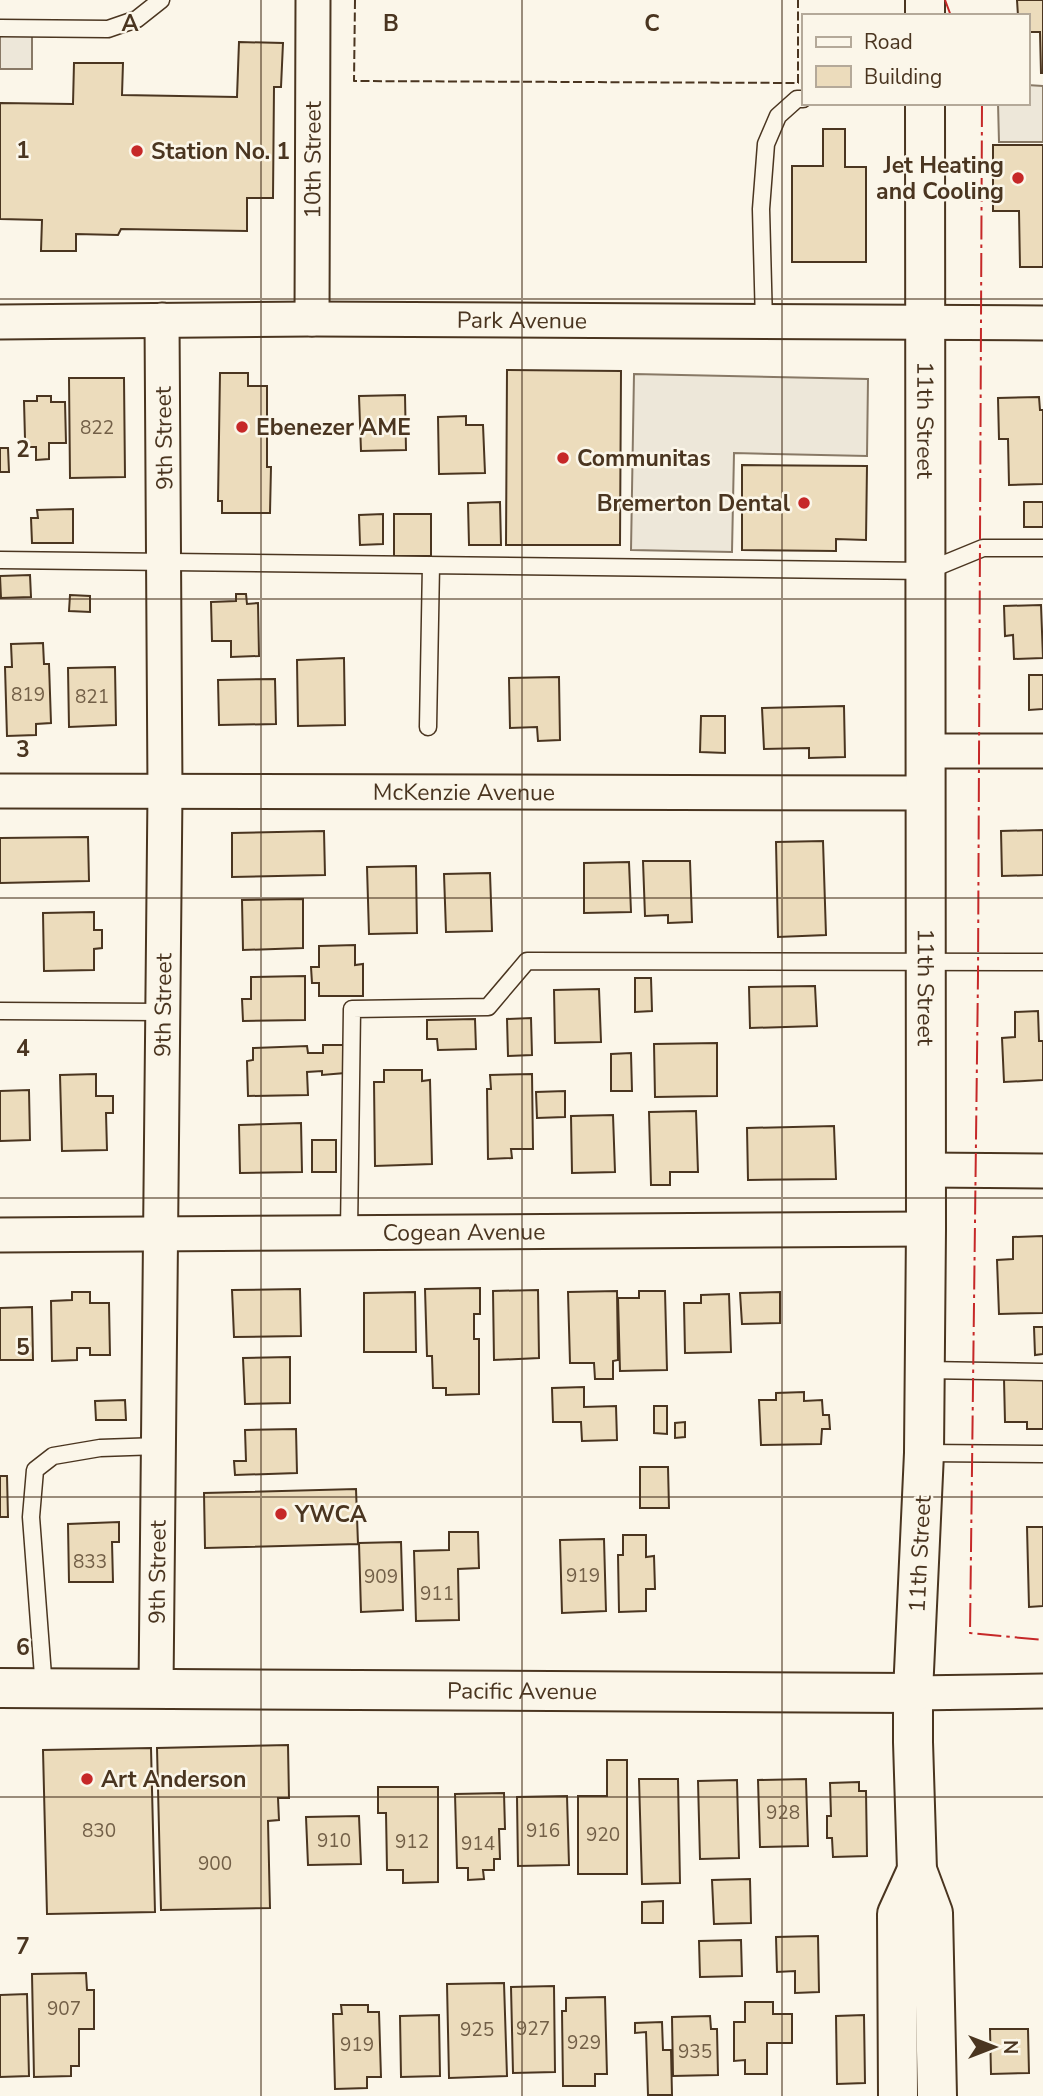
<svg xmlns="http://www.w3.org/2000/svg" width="1043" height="2096" font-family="'Nunito Sans',sans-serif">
  <rect width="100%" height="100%" fill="#fbf6e9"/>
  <!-- parking -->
  <path fill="#ede7d9" stroke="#887966" stroke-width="2" d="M0,31h32v38h-32z
    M1027,85l16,1v56h-44l-1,-39h29z
    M634,374l234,5 -1,77 -133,-3 -2,99 -101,-2z"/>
  <!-- building -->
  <path fill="#ecdcbc" stroke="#4a3520" stroke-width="2" d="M1017,0h26v73h-2l-1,-41h-13v-16h-9z
    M239,42l44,1 -2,44h-7l-1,111h-26v33l-126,-2 -3,6 -42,-1v17h-35l1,-31 -42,-1v-116l73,1 1,-41h49l-1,32 115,2z
    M823,129h22v38h21v95h-74v-96h31z
    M993,145h50v122h-23l-1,-56h-26z
    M507,370l114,1 -1,174h-114z
    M220,373h28v13h19v81h4l-1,46h-48v-12h-4z
    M69,378h55l1,99 -55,1z
    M405,395l1,55 -45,1 -2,-55z
    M37,396h14v6h14l1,41h-17v16l-13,1v-13h-7l-4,-8 -1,-38h13z
    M1039,397l1,13h3v74l-34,1 -1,-46h-9l-1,-41z
    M466,416v9h17l2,48 -46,1 -1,-57z
    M0,448h8l1,24h-9z
    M742,465l125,1 -1,74 -30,-1v12l-94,-1z
    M500,502l1,43h-32l-1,-42z
    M1024,502h19v25h-19z
    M73,509v34h-41l-1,-25h7l-1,-8z
    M383,514v30l-23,1 -1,-30z
    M394,514h37v42h-37z
    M30,575l1,22 -30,1 -1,-22z
    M236,594h10l1,10 11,-1 1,53 -28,1v-16h-19l-1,-39 25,-1z
    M70,595l20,1v16l-21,-1z
    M1041,605l2,53 -29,1 -1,-24 -8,1 -1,-30z
    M43,643l1,21h5l2,59 -15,1v11l-29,1 -2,-69h7l-1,-23z
    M344,658l1,67 -47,1 -1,-66z
    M115,667l1,58 -47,2 -1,-59z
    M1029,675h14v34l-14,1z
    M559,677l1,63 -22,1 -1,-14 -27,1 -1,-50z
    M275,679l1,45 -57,1 -1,-45z
    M844,706l1,51 -36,1v-10l-45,1 -2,-41z
    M701,716h24v37l-25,-1z
    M1043,830v45l-41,1 -1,-45z
    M324,831l1,44 -93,2v-44z
    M88,837l1,44 -89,2v-45z
    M823,841l3,94 -48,2 -2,-95z
    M643,861h47l2,61 -24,1v-8l-23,1z
    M629,862l2,50 -47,1v-50z
    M416,866l1,67 -48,1 -2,-67z
    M490,873l2,58 -46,1 -2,-58z
    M303,899v49l-60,2 -1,-50z
    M94,912v18h8v18l-8,1v21l-50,1 -1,-58z
    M355,945v20l8,-1v32h-44v-13h-7l-1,-16h8v-21z
    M305,976v44l-62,1 -1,-22h9v-22z
    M635,978h16l1,33 -17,1z
    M815,986l2,40 -67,2 -1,-41z
    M599,989l2,53 -46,1 -1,-53z
    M1038,1011l1,30h4v39l-39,2 -2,-44 13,-1v-25z
    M531,1018l1,37 -24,1 -1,-37z
    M475,1019l1,30 -38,1 -1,-11h-10v-19z
    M717,1043v53l-62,1 -1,-53z
    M323,1045h21l1,28 -23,2v-4l-15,1 1,23 -60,1 -1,-35 6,-1v-12l54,-2 1,7h15z
    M631,1053l1,38h-21v-37z
    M384,1070h38v11l8,-1 2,84 -57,2 -1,-84h10z
    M96,1074v22h17v17h-7l1,37 -45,1 -2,-76z
    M532,1074l1,75h-22l1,9 -24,1 -1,-70h4l-1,-14z
    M29,1090l1,50 -30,1v-50z
    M565,1091v26l-28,1 -1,-26z
    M696,1111l2,61h-28v13h-19l-2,-73z
    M613,1115l2,57 -43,1 -1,-57z
    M301,1123l1,49 -62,1 -1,-48z
    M834,1126l2,53 -88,1 -1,-52z
    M312,1140h24v32h-24z
    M1043,1236v77l-44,1 -2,-54 16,-1v-22z
    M480,1288v26h-6v25h5v55l-33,1v-7h-13l-1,-32h-5l-2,-67z
    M300,1289l1,47 -67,1 -2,-47z
    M538,1290l1,68 -45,2 -1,-69z
    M617,1291l1,69 -5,1v18h-18l-1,-16h-24l-2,-71z
    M639,1291h26l2,79 -47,1 -2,-73h21z
    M72,1292h18v11h19l1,52h-20v-7h-13v12l-25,1 -1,-60 21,-1z
    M415,1292l1,60h-52v-59z
    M780,1292v31l-38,1 -2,-31z
    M729,1294l2,58 -46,1 -1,-50h17v-8z
    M32,1307l1,53h-33v-52z
    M1034,1327h9v27l-8,1z
    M290,1357v46l-45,1 -2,-46z
    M1004,1379h39v50h-16v-7h-22z
    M584,1387v20l32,-1 1,34 -35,1 -1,-19h-28l-1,-34z
    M804,1392v9l18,-1 1,15h6l1,14h-8l-1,15 -60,1 -2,-45h17v-7z
    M125,1400l1,20h-30l-1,-19z
    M654,1406h13v28l-13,-1z
    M685,1422v15l-10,1v-15z
    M296,1429l1,44 -62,2 -1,-14h12l-1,-31z
    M640,1467h28l1,41h-29z
    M0,1476h7l1,41h-8z
    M356,1489l2,55 -153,4 -1,-55z
    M119,1522v20h-7l1,40h-44l-1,-58z
    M1027,1527h16v79l-14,1z
    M449,1532h29l1,36 -21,1 1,51 -43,1 -2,-70 35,-1z
    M623,1535h23v22l8,-1 1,33h-9v22l-27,1 -1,-57h5z
    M604,1539l2,72 -44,2 -2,-73z
    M401,1542l2,68 -42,2 -2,-69z
    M288,1745l1,53h-11l1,22 -11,1 2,87 -109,2 -4,-162z
    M151,1748l4,164 -108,2 -4,-164z
    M607,1760h20v114h-49v-78h29z
    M639,1779h39l2,104 -38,1z
    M806,1779l2,67 -48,1 -2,-67z
    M737,1780l2,78 -39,1 -2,-78z
    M859,1782v9h7l1,65 -34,1 -1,-19h-5v-22h4l-1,-33z
    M378,1787h60v95l-35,1v-13h-16l-1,-57h-8z
    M504,1793l1,36h-6l1,30h-6v11h-11l1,9 -16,1v-12h-11l-2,-74z
    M567,1796l2,69 -51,1 -1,-69z
    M359,1816l2,48 -53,1 -2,-48z
    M750,1879l1,44 -37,1 -2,-44z
    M663,1901v22h-21v-21z
    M818,1936l1,56 -24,1v-22l-18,1 -1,-35z
    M741,1940l1,36 -42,1 -1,-36z
    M86,1973l1,17h7v39h-15v37h-8v10l-37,1 -2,-103z
    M504,1983l3,93 -58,2 -2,-94z
    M554,1986l1,86 -42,1 -2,-86z
    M27,1994l2,82 -29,1v-82z
    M605,1997l2,77h-12v12h-32l-1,-75h4v-13z
    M745,2002h28v12h19v29h-25v31h-22v-14l-11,1v-39h11z
    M341,2005h27v7h11l2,65h-14v11l-32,1 -2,-75h9z
    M439,2015l1,61 -39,1 -1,-61z
    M864,2015l1,68 -28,1 -1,-68z
    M710,2016l1,13h6l1,46 -45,1 -1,-59z
    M662,2022l1,28h8l1,45h-24l-2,-63 -11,1v-10z
    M990,2029h38l1,44 -38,1z"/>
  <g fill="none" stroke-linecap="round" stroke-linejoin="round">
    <defs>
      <path id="lane" d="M0,28l108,1 29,-10 24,-19
        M764,323l-3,-114 5,-65 12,-28 19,-17h6
        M0,560l927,11 56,-23h60
        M428,727l3,-162
        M0,1011l162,1
        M349,1232l3,-223 136,-2 39,-46 516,1
        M925,1370l118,2
        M924,1453l119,1
        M44,1689l-13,-172 4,-47 18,-14 47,-8 59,-2"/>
      <g id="street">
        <path id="s1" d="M312,319l1,-319"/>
        <path id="s2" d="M0,322l312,-3 731,4"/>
        <path d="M927,751h116"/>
        <path id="s3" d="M0,791l927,2"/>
        <path d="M926,1170l117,1"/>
        <path id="s4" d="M0,1235l926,-6"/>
        <path id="s5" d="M156,1689l9,-897 -3,-472"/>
        <path d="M913,1693l130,-2"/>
      </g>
      <g id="secondary">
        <path d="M925,0v16"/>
        <path id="s6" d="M925,103l1,1126 -2,224 -11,240v49l4,128 16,43 4,183"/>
        <path id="s7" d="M0,1688l913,5"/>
        <path d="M898,2096l-1,-182 20,-44"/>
      </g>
    </defs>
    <!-- lane casing -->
    <use href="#lane" stroke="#4a3520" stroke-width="19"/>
    <!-- street casing -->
    <use href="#street" stroke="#4a3520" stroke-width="37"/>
    <!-- secondary casing -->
    <use href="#secondary" stroke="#4a3520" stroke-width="42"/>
    <!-- lane -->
    <use href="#lane" stroke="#fbf6e9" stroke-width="16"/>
    <!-- street -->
    <use href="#street" stroke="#fbf6e9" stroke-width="33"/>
    <!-- secondary -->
    <use href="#secondary" stroke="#fbf6e9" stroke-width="38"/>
    <!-- fence -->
    <path stroke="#4a3520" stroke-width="2" stroke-dasharray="9 3.5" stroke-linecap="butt" d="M355,0l-1,81 444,2v-83"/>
    <!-- power -->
    <path stroke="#c62828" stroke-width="2" stroke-dasharray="24 5 3.5 5" stroke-linecap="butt" d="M945,0l6,16
      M982,103l-4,872 -8,658 73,7"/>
  </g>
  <!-- grid -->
  <path fill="none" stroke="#4a3520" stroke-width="2" stroke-opacity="0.55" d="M261,0v2096M522,0v2096M782,0v2096M0,299h1043M0,599h1043M0,898h1043M0,1198h1043M0,1497h1043M0,1797h1043"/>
  <!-- markers -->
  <g fill="#c62828" stroke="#fbf6e9" stroke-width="2.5">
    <circle cx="137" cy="151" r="7"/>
    <circle cx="1018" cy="178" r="7"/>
    <circle cx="242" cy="427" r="7"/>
    <circle cx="563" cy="458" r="7"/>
    <circle cx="804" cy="503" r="7"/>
    <circle cx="281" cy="1514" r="7"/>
    <circle cx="87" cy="1779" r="7"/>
  </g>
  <g text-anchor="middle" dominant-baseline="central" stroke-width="5" stroke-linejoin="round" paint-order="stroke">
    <!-- number labels -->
    <g font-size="19" fill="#725f47">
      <text x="97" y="428">822</text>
      <text x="28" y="695">819</text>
      <text x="92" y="697">821</text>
      <text x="90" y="1562">833</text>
      <text x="583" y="1576">919</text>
      <text x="381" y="1577">909</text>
      <text x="437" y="1594">911</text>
      <text x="783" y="1813">928</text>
      <text x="99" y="1831">830</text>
      <text x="543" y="1831">916</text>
      <text x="603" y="1835">920</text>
      <text x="334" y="1841">910</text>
      <text x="412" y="1842">912</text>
      <text x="478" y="1844">914</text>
      <text x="215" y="1864">900</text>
      <text x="64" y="2009">907</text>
      <text x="533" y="2029">927</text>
      <text x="477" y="2030">925</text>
      <text x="584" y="2043">929</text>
      <text x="357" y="2045">919</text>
      <text x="695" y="2052">935</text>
    </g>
    <!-- poi labels -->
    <g font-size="23" font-weight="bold" fill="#4a3520" stroke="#fbf6e9" text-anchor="start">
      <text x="151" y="151">Station No. 1</text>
      <text x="1004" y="165" text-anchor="end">Jet Heating<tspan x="1004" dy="26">and Cooling</tspan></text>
      <text x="256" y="427">Ebenezer AME</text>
      <text x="577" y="458">Communitas</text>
      <text x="790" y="503" text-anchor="end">Bremerton Dental</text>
      <text x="295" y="1514">YWCA</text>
      <text x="101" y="1779">Art Anderson</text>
    </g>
    <!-- street labels -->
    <g font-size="23" fill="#4a3520" stroke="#fbf6e9">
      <text stroke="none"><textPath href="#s1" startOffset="159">10th Street</textPath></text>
      <text stroke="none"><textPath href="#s2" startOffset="522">Park Avenue</textPath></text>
      <text stroke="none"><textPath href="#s6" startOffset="317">11th Street</textPath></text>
      <text transform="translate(164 438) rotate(-91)">9th Street</text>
      <text stroke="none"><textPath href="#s3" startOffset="464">McKenzie Avenue</textPath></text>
      <text stroke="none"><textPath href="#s6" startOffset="884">11th Street</textPath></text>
      <text stroke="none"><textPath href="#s5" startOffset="684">9th Street</textPath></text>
      <text stroke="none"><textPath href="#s4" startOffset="464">Cogean Avenue</textPath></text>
      <text transform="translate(920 1554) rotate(-87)">11th Street</text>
      <text stroke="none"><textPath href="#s5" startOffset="117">9th Street</textPath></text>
      <text stroke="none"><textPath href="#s7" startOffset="522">Pacific Avenue</textPath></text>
    </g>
  </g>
  <g font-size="23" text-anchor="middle" font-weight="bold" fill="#4a3520" stroke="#fbf6e9" stroke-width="5" stroke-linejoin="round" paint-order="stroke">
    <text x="130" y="31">A</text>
    <text x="391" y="31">B</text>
    <text x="652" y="31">C</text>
    <text x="23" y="158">1</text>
    <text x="23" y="457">2</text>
    <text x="23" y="757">3</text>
    <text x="23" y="1056">4</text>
    <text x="23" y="1355">5</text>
    <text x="23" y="1655">6</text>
    <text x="23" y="1954">7</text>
  </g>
  <!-- legend -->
  <rect x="802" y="14" width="228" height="91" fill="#fbf6e9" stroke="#b4a999" stroke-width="2"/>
  <rect x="816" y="37" width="35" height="10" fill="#fbf6e9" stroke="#b4a999" stroke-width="2"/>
  <text x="864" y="49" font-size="21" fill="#4a3520">Road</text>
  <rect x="816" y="66" width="35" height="21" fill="#ecdcbc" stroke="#b4a999" stroke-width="2"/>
  <text x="864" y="84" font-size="21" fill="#4a3520">Building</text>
  <!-- north arrow -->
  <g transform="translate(994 2047) rotate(90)" stroke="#fbf6e9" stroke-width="5" paint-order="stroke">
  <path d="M0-5L12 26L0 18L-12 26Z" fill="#4a3520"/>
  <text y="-10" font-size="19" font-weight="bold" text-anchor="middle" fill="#4a3520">N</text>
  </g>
</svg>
